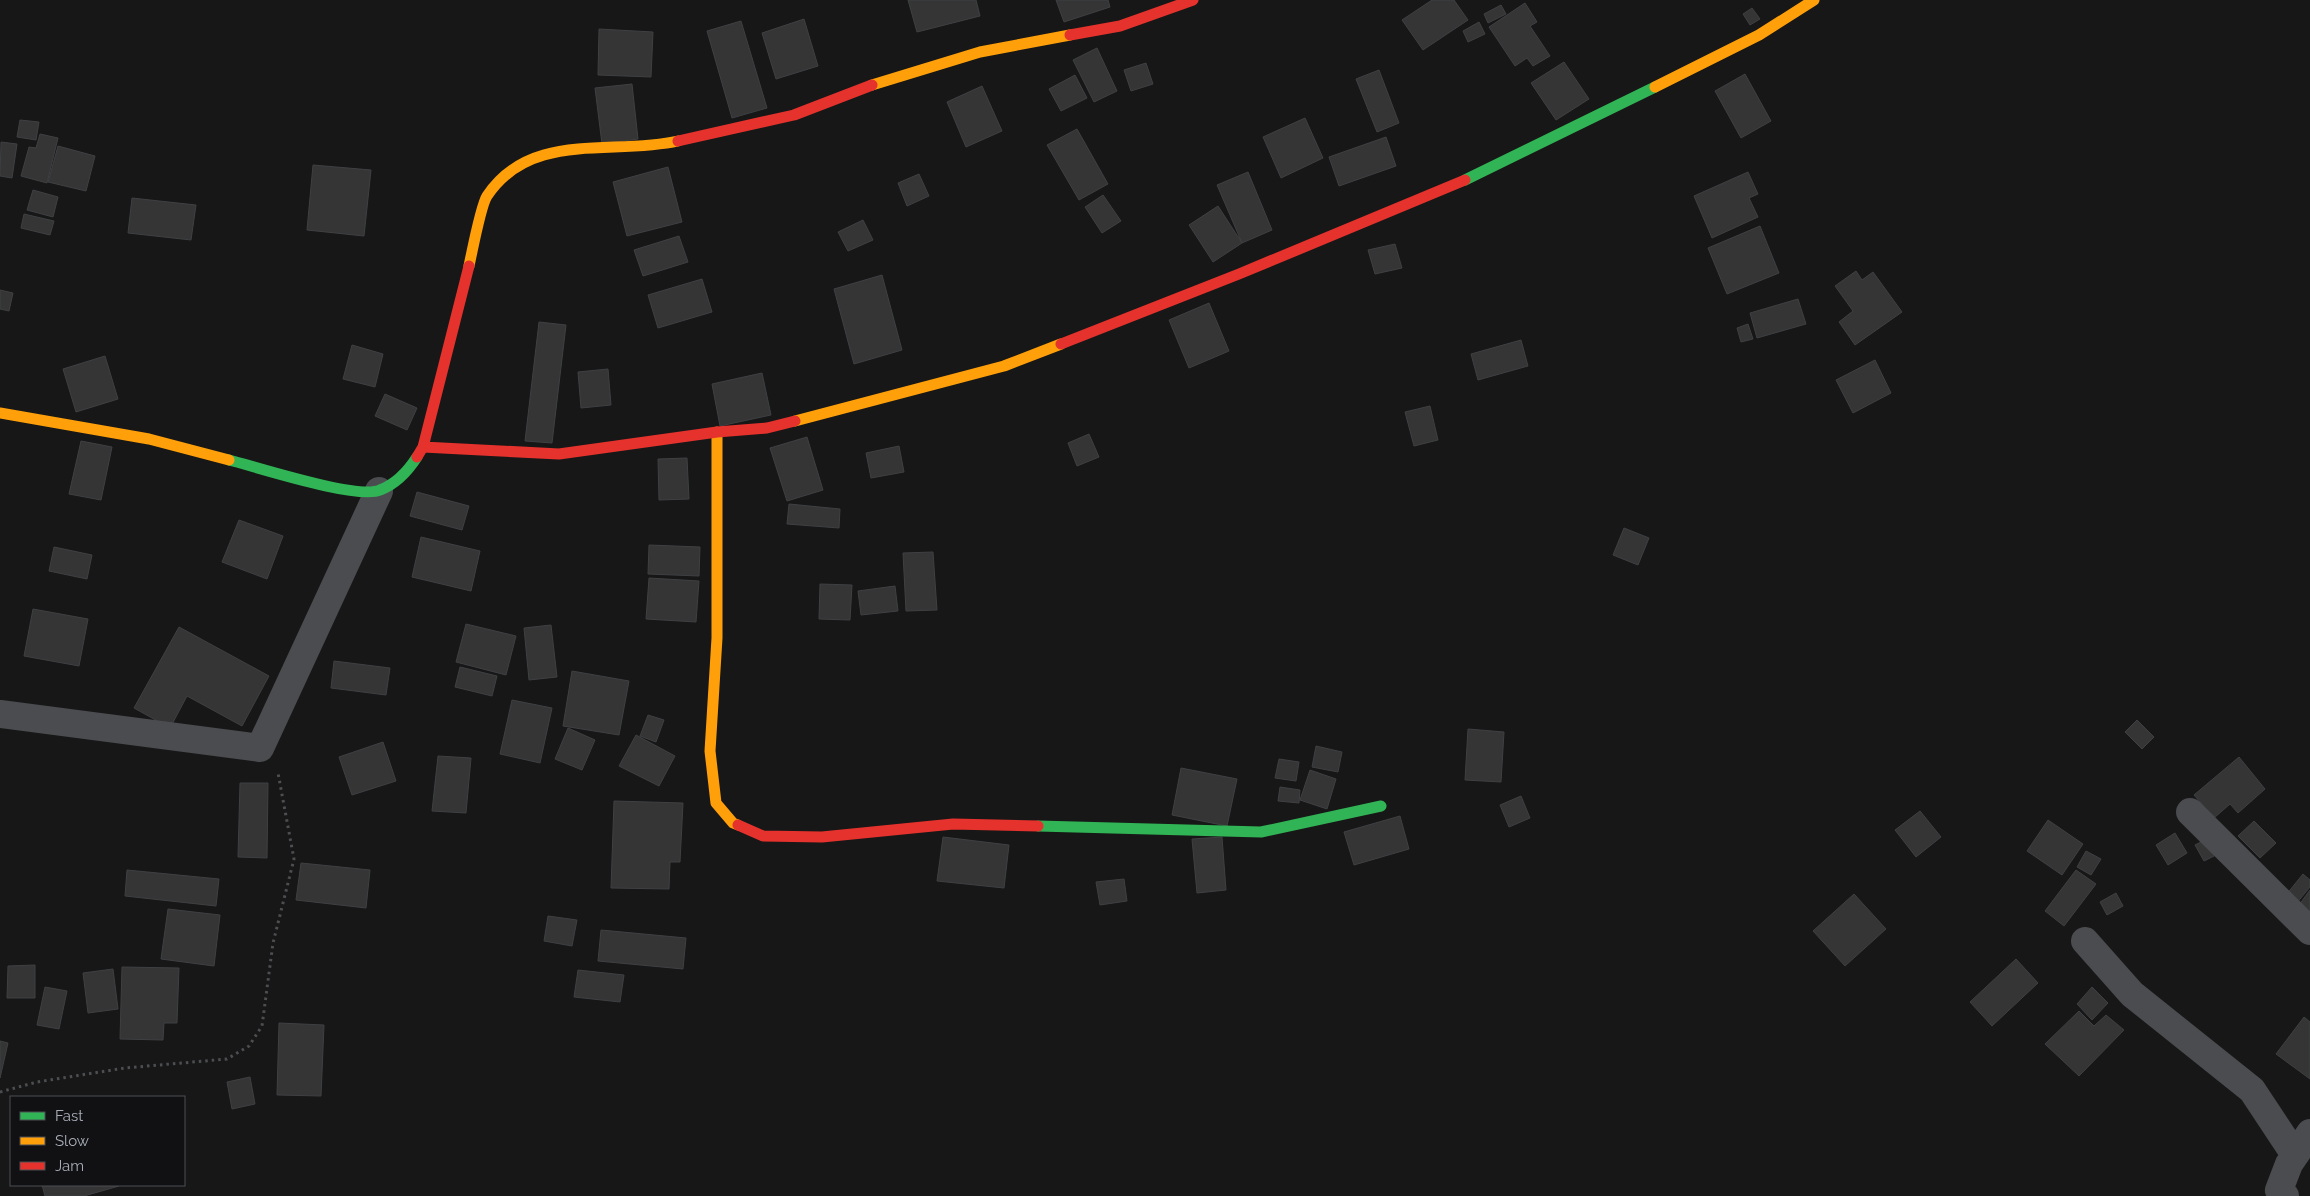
<svg xmlns="http://www.w3.org/2000/svg" width="2310" height="1196" font-family="Raleway,sans-serif">
  <rect width="100%" height="100%" fill="#171717"/>
  <!-- building -->
  <path fill="#353536" stroke="#3f4043" d="M908,0h68l4,16 -63,16z
    M1056,0h52l2,7 -46,15z
    M1432,0h22l14,20 -45,30 -21,-30z
    M1525,3l12,19 -7,4 20,30 -17,10 -6,-8 -12,8 -26,-39z
    M1501,5l5,9 -18,9 -4,-9z
    M1752,8l8,11 -10,6 -7,-11z
    M804,19l14,47 -42,13 -14,-46z
    M741,21l26,87 -35,10 -25,-87z
    M1479,22l6,12 -17,8 -5,-11z
    M599,29l54,3 -2,45 -53,-2z
    M1097,48l20,43 -23,11 -21,-42z
    M1564,62l25,37 -33,21 -25,-37z
    M1146,63l7,21 -22,7 -7,-21z
    M1379,70l20,53 -22,9 -21,-53z
    M1745,74l26,47 -30,17 -26,-47z
    M1075,75l12,23 -26,13 -12,-22z
    M632,84l6,55 -36,5 -7,-56z
    M982,86l20,45 -36,16 -19,-45z
    M1305,118l18,40 -42,20 -18,-41z
    M20,120l19,2 -3,18 -19,-3z
    M1077,129l31,55 -29,16 -32,-55z
    M40,134l18,4 -11,45 -26,-7 8,-29 7,1z
    M1386,137l10,29 -57,20 -10,-29z
    M1,142l16,2 -5,34 -12,-2z
    M58,146l37,10 -9,35 -38,-9z
    M313,165l58,5 -7,66 -57,-6z
    M668,167l14,55 -55,14 -14,-54z
    M1248,172l24,58 -30,13 -25,-58z
    M1748,172l10,22 -9,4 9,19 -46,21 -18,-42z
    M919,174l10,22 -22,10 -9,-23z
    M33,190l25,7 -5,20 -26,-7z
    M1103,195l18,26 -19,12 -17,-26z
    M132,198l64,7 -5,35 -63,-7z
    M1218,206l24,37 -29,19 -24,-37z
    M24,214l30,7 -4,14 -29,-7z
    M863,220l10,20 -25,11 -10,-19z
    M1760,226l19,47 -52,21 -19,-46z
    M679,236l9,26 -45,14 -9,-26z
    M1395,244l7,24 -27,6 -7,-24z
    M1856,271l6,9 11,-8 29,40 -47,33 -16,-23 14,-11 -18,-25z
    M882,275l20,75 -48,14 -20,-75z
    M702,279l10,33 -54,16 -10,-33z
    M0,290l13,3 -4,18 -9,-2z
    M1798,299l8,25 -49,14 -7,-25z
    M1209,303l20,48 -40,17 -20,-48z
    M539,322l27,3 -14,118 -27,-2z
    M1748,324l5,15 -12,3 -4,-14z
    M1521,340l7,26 -50,14 -7,-26z
    M352,345l31,9 -8,33 -32,-8z
    M105,356l13,43 -42,13 -13,-43z
    M1875,360l16,33 -38,20 -17,-33z
    M608,369l3,36 -30,3 -3,-36z
    M762,373l9,42 -51,11 -8,-42z
    M385,394l32,14 -10,22 -32,-14z
    M1430,406l8,34 -24,6 -9,-34z
    M1089,434l10,23 -22,9 -9,-23z
    M807,437l16,53 -36,11 -17,-53z
    M81,441l31,6 -11,53 -32,-6z
    M899,446l5,26 -33,6 -5,-25z
    M687,458l2,41 -30,1 -1,-41z
    M417,492l52,14 -7,24 -52,-14z
    M789,504l51,5 -1,19 -52,-4z
    M239,520l44,16 -16,43 -45,-17z
    M1624,528l25,10 -11,27 -25,-10z
    M421,537l59,14 -9,40 -59,-14z
    M649,545l51,2 -1,29 -51,-2z
    M54,547l38,8 -5,24 -38,-8z
    M933,552l4,58 -31,1 -3,-58z
    M649,578l50,3 -3,41 -50,-3z
    M820,584l32,1 -2,35 -31,-1z
    M895,586l3,25 -37,4 -3,-24z
    M33,609l55,10 -9,47 -55,-10z
    M466,624l50,12 -10,39 -50,-13z
    M551,625l6,52 -28,3 -5,-52z
    M179,627l90,49 -27,50 -55,-30 -17,32 -36,-20z
    M334,661l56,7 -4,27 -55,-7z
    M460,667l37,9 -5,20 -37,-9z
    M572,671l57,10 -10,54 -56,-9z
    M512,700l40,8 -12,55 -40,-9z
    M648,715l16,5 -8,22 -16,-6z
    M2137,720l17,17 -12,12 -17,-17z
    M568,728l27,12 -13,30 -27,-11z
    M1468,729l36,3 -3,50 -36,-2z
    M636,735l39,21 -16,30 -40,-20z
    M383,742l13,39 -44,14 -13,-38z
    M1316,746l26,6 -4,20 -26,-5z
    M438,756l33,2 -5,55 -34,-2z
    M2239,757l26,32 -27,24 -8,-9 -16,14 -20,-23z
    M1279,759l20,3 -3,19 -21,-3z
    M1181,768l56,11 -10,47 -55,-11z
    M1310,770l26,9 -9,30 -27,-9z
    M240,783h28l-1,75 -29,-1z
    M1280,787l20,3 -1,13 -21,-2z
    M1521,796l9,22 -21,9 -9,-22z
    M614,801l69,2 -3,59h-10l-1,27 -58,-1z
    M1920,811l21,26 -25,20 -21,-27z
    M1400,816l9,33 -55,16 -10,-33z
    M2048,820l35,24 -21,31 -35,-24z
    M2254,821l22,22 -16,15 -22,-22z
    M2175,833l12,20 -19,12 -12,-20z
    M943,837l66,8 -5,43 -67,-7z
    M1222,837l4,53 -29,3 -5,-54z
    M2207,839l9,16 -12,6 -9,-16z
    M2086,851l15,8 -10,16 -14,-8z
    M301,863l69,7 -4,38 -70,-8z
    M127,870l92,9 -3,27 -91,-10z
    M2076,870l20,14 -32,42 -19,-15z
    M2303,874l7,6v7l-14,17 -10,-9z
    M1124,879l3,22 -27,4 -4,-23z
    M2310,890v29l-14,-10z
    M2116,893l7,13 -16,9 -7,-13z
    M1854,894l32,35 -41,37 -32,-35z
    M168,909l52,6 -6,51 -53,-7z
    M548,916l29,4 -5,26 -28,-5z
    M601,930l85,8 -3,31 -85,-8z
    M2016,959l22,24 -46,43 -22,-24z
    M35,965v33h-28l1,-32z
    M122,967l57,1 -2,55h-13l-1,17 -43,-1z
    M113,969l5,40 -30,4 -5,-40z
    M578,970l46,5 -4,27 -46,-5z
    M45,987l22,4 -8,38 -22,-4z
    M2092,987l16,16 -16,17 -15,-16z
    M2079,1011l15,15 12,-11 18,15 -45,46 -34,-32z
    M2304,1017l6,5v57l-34,-25z
    M279,1023l45,2 -3,71 -44,-1z
    M0,1041l8,2 -8,35z
    M250,1077l5,27 -23,5 -5,-27z
    M42,1185h76l1,1 -35,10h-39z"/>
  <g fill="none" stroke-linecap="round" stroke-linejoin="round">
    <!-- path -->
    <path stroke="#4d4e52" stroke-width="3" stroke-dasharray="2.5 4" stroke-linecap="butt" d="M0,1092l37,-10 88,-14 102,-9 22,-13 13,-20 11,-83 21,-84 -16,-86"/>
    <!-- street -->
    <path stroke="#4b4c50" stroke-width="28" d="M0,714l260,34 119,-257
      M2190,812l120,119
      M2085,941l47,53 120,96 43,65
      M2285,1196l-6,-6 10,-26 21,-31"/>
    <!-- fast -->
    <path stroke="#30b455" stroke-width="11" d="M1465,180l190,-93
      M229,460c28,7 129,40 151,30 16,-6 28,-19 37,-33
      M1038,826l223,6 120,-26"/>
    <!-- slow -->
    <path stroke="#ff9f0a" stroke-width="11" d="M872,85l108,-33 90,-17
      M1655,87l104,-52 55,-35
      M469,266c3,-14 12,-61 18,-70 44,-66 125,-40 191,-55
      M0,413l149,26 80,21
      M795,421l209,-55 57,-22
      M717,432v206l-7,113 6,52 17,20 5,2"/>
    <!-- jam -->
    <path stroke="#e5322d" stroke-width="11" d="M1070,35l50,-9 73,-26
      M678,141l116,-26 78,-30
      M1061,344l178,-70 226,-94
      M423,447l136,7 158,-22 50,-4 28,-7
      M417,457l6,-10 46,-181
      M738,825l25,11 59,1 131,-13 85,2"/>
  </g>
  <!-- legend -->
  <rect x="10" y="1096" width="175" height="90" fill="#111113" stroke="#4d4f55"/>
  <rect x="20" y="1112" width="25" height="8" fill="#30b455" stroke="#4d4f55"/>
  <text x="55" y="1121" font-size="15" fill="#a8adb8">Fast</text>
  <rect x="20" y="1137" width="25" height="8" fill="#ff9f0a" stroke="#4d4f55"/>
  <text x="55" y="1146" font-size="15" fill="#a8adb8">Slow</text>
  <rect x="20" y="1162" width="25" height="8" fill="#e5322d" stroke="#4d4f55"/>
  <text x="55" y="1171" font-size="15" fill="#a8adb8">Jam</text>
</svg>
